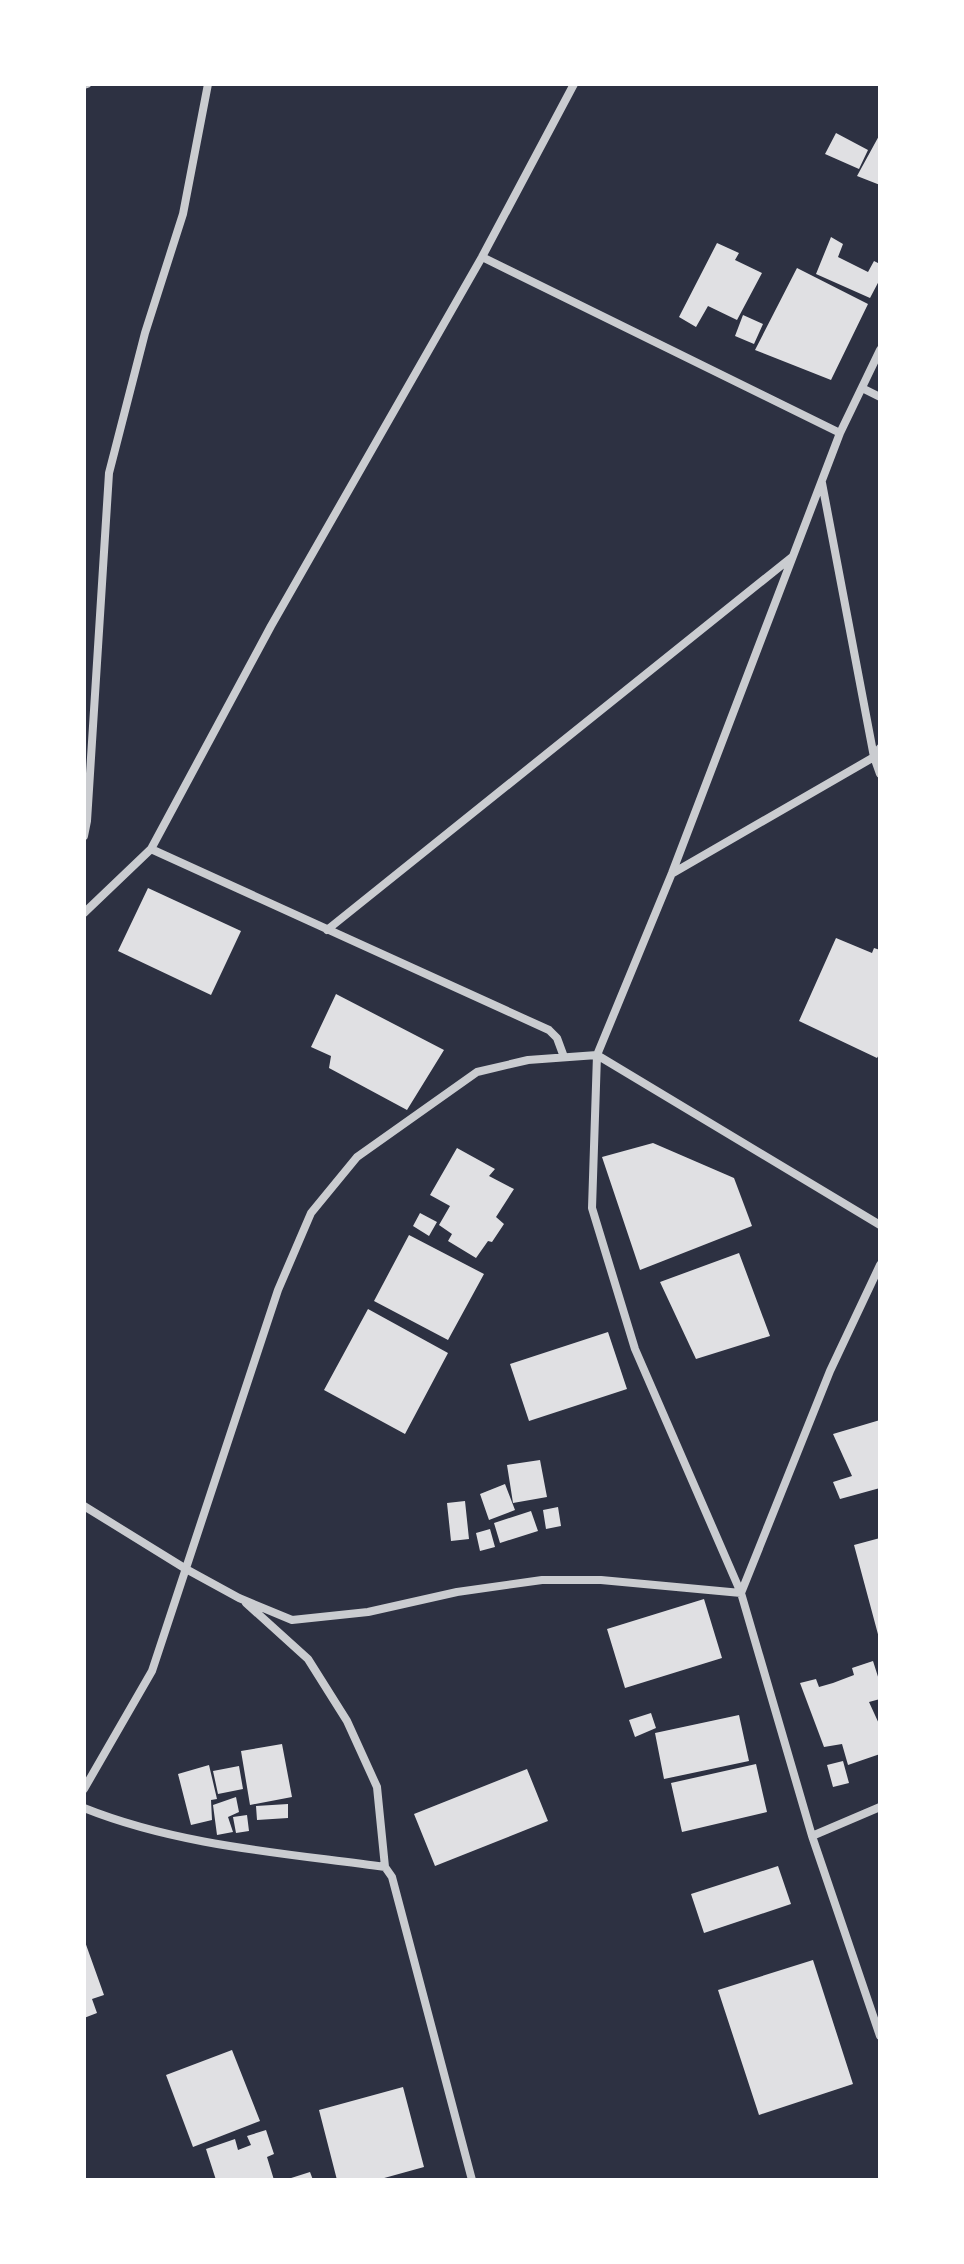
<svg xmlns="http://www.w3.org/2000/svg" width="964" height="2264" font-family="Spectral,serif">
  <rect width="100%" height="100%" fill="#2d3142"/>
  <!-- building -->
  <path fill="#e0e0e3" d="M836,133l32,17 -9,19 -34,-15z
    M880,134v51l-23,-9z
    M831,237l12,7 -5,13 30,15 6,-11 6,3v15l-10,19 -54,-24z
    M717,243l22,10 -4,7 27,13 -25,47 -29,-14 -12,21 -17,-10z
    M797,268l71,36 -37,76 -76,-30z
    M743,315l20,9 -9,20 -19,-8z
    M148,888l93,43 -30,64 -93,-44z
    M836,938l36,15 2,-5 6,2v103l-3,5 -78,-37z
    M336,994l108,56 -37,60 -78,-42 2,-12 -20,-9z
    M653,1143l81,35 18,48 -112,44 -38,-113z
    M457,1148l38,21 -6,7 25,13 -18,28 8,7 -12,18 -4,-1 -12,17 -28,-17 4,-7 -13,-9 11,-19 -20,-11z
    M420,1213l17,9 -8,14 -16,-10z
    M409,1235l75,39 -36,66 -74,-39z
    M739,1253l31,83 -74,23 -36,-77z
    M368,1309l80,44 -43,81 -81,-44z
    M608,1332l19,57 -98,32 -19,-57z
    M880,1420v68l-40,11 -7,-17 19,-6 -19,-42z
    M540,1460l7,37 -34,6 -6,-38z
    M505,1484l10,26 -26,10 -9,-26z
    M465,1501l4,38 -18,2 -4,-38z
    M558,1507l3,19 -15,3 -3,-19z
    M531,1511l7,20 -38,12 -6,-20z
    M490,1529l5,18 -15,4 -4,-18z
    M880,1538v100h-1l-25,-93z
    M704,1599l18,59 -97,30 -18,-59z
    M873,1661l7,22v16l-11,3 11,24v28l-32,11 -6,-21 -18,3 -24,-64 16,-4 3,8 14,-4 21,-8 -2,-7z
    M651,1713l5,15 -21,9 -6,-17z
    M739,1715l10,46 -85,18 -9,-46z
    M282,1744l10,53 -42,8 -9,-54z
    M843,1761l6,22 -16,4 -6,-22z
    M756,1764l11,48 -85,20 -11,-49z
    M209,1765l8,34 -6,1 1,20 -21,5 -13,-51z
    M239,1766l4,23 -25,5 -5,-23z
    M527,1769l21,52 -113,45 -21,-52z
    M236,1797l3,15 -11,5 5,15 -16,3 -4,-30z
    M288,1804v14l-31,2 -1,-14z
    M247,1815l2,16 -13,2 -3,-16z
    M778,1866l13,38 -87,29 -13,-39z
    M84,1939l20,56 -12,4 5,14 -13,5z
    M813,1960l40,124 -94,31 -41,-125z
    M232,2050l28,71 -67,26 -27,-72z
    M403,2087l21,80 -47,13h-40l-18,-70z
    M266,2130l8,24 -7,3 7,23h-58l-10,-31 29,-10 3,11 13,-5 -4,-9z
    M310,2172l3,8h-25v-1z"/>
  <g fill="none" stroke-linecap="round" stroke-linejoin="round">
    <!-- minor -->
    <path stroke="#caccd0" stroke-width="8" d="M84,85l3,-1
      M482,257l358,176
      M880,350l-40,83 -168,440 -75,182 -5,153 43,141 106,244 71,243 68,200
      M862,388l18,9
      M880,748l-6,9 6,17
      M84,836l3,-15 22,-348 36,-140 38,-119 25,-130
      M151,849l398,181 8,8 7,19
      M673,873l201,-116 -52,-274
      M84,913l67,-64 120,-223 211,-369 92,-173
      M327,930l465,-373
      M84,1506l102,63 53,29 53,22 76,-8 89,-20 85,-12h59l140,13 89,-222 50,-106
      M246,1603l62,56 39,62 30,66 8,80 7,10 80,303
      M84,1789l68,-118 126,-381 33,-77 46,-56 120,-85 51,-12 69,-5 283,170
      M84,1808c95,38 200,45 301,59
      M812,1836l68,-29"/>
  </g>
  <!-- border -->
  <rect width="964" height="2264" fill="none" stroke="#ffffff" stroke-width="172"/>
</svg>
